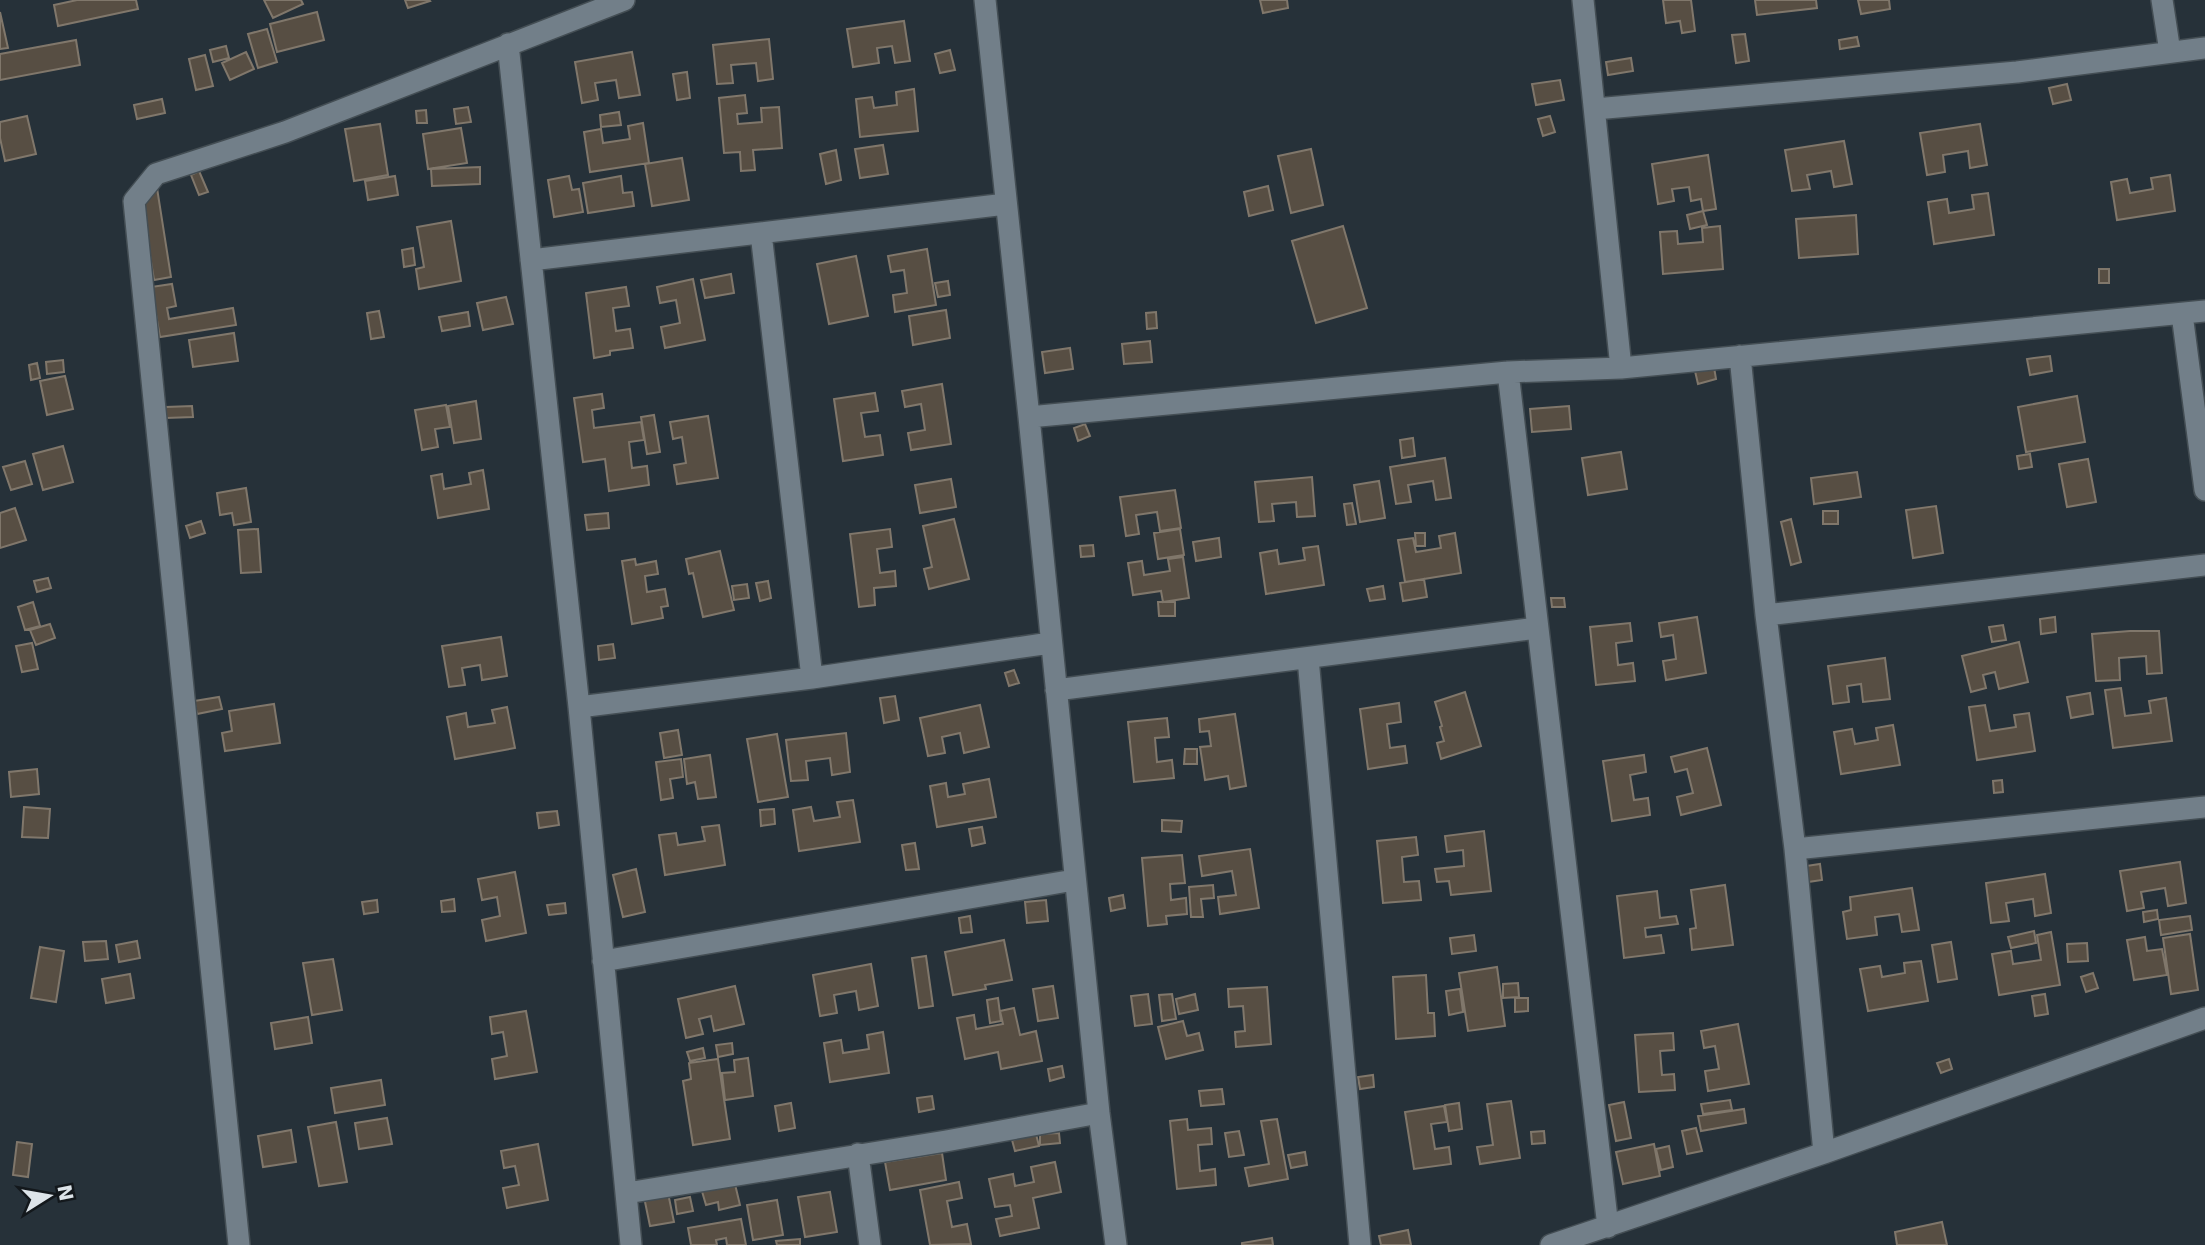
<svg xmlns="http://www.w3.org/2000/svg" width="2205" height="1245" font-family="'DejaVu Sans',sans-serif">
  <rect width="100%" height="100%" fill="#263139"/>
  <!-- building -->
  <path fill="#574e43" stroke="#80776b" stroke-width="2" d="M77,0h59l2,9 -80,17 -4,-21z
    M264,0h37l2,4 -30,14z
    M405,0h24l1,1 -22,7z
    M1260,0h27l1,8 -25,5z
    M1663,0h28l4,31 -13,2 -2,-12 -14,2z
    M1755,0h61l1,8 -60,7z
    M1858,0h31l1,9 -29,5z
    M0,12l8,36 -8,1z
    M317,12l7,28 -47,12 -7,-28z
    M904,21l6,40 -15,2 -3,-17 -15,2 2,15 -26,4 -6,-38z
    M267,29l10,33 -19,6 -10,-34z
    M1745,34l4,27 -13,2 -4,-28z
    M1857,37l2,9 -19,3 -1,-9z
    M769,39l4,40 -15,2 -2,-18 -25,2 2,18 -16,1 -4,-39z
    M76,40l4,25 -80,15v-26z
    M226,46l3,12 -16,4 -3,-12z
    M950,50l5,20 -15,3 -5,-19z
    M246,52l8,17 -24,11 -8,-17z
    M632,52l8,43 -21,3 -3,-18 -21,3 3,17 -16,3 -7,-41z
    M205,55l8,31 -17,4 -7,-31z
    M1631,58l2,13 -25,4 -2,-13z
    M687,72l3,26 -13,2 -4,-26z
    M1560,80l4,20 -28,5 -4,-21z
    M2067,84l4,16 -18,4 -4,-16z
    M914,89l4,42 -58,6 -4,-38 16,-2 2,11 23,-3 -1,-13z
    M745,95l2,18 -10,1 1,10 24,-2 -1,-14 18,-1 3,41 -29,2 2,20 -14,1 -1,-19 -16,1 -5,-55z
    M162,99l3,14 -28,6 -3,-14z
    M468,107l3,15 -15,2 -2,-15z
    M426,110l1,13h-10l-1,-12z
    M619,112l2,13 -20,2 -1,-12z
    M27,116l9,38 -31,7 -5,-23v-16z
    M1550,116l5,16 -12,4 -5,-17z
    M643,123l6,40 -59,9 -6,-40 17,-3 2,14 27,-4 -2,-13z
    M380,124l8,51 -34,6 -9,-52z
    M1980,124l7,41 -17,3 -2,-17 -25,4 2,17 -18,3 -7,-42z
    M461,128l6,35 -39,6 -5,-35z
    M1844,141l8,43 -18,3 -3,-16 -24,4 3,14 -18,2 -7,-41z
    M883,145l5,29 -28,4 -5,-29z
    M1311,149l12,56 -32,8 -13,-57z
    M836,150l5,30 -15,4 -6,-30z
    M1708,155l8,54 -13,2 -2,-12 -10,2 -2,-14 -17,2 2,12 -16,3 -6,-40z
    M682,158l7,42 -37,6 -7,-42z
    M480,167v17l-48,2 -1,-17z
    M199,171l9,21 -9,3 -8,-20z
    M2170,175l5,36 -58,9 -6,-38 16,-3 3,14 23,-4 -2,-11z
    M395,176l3,19 -30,5 -3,-19z
    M569,176l3,14 7,-1 4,23 -29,5 -6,-37z
    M621,176l2,17 9,-1 2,14 -46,7 -5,-30z
    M1268,186l5,24 -24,6 -5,-24z
    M157,188l14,89 -17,3 -15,-90z
    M1988,193l6,42 -60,9 -6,-42 19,-3 2,14 25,-4 -2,-14z
    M1703,211l4,14 -17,4 -3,-14z
    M1856,215l2,39 -59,4 -3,-39z
    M451,221l10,60 -42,8 -3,-20 8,-2 -7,-40z
    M1343,226l24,82 -51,15 -24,-82z
    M1720,226l3,43 -60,5 -3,-42 17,-1 1,13 25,-2 -1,-14z
    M413,248l2,17 -11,2 -2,-17z
    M927,249l9,56 -41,7 -2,-17 14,-2 -3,-23 -13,2 -3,-16z
    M856,256l12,60 -39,8 -12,-60z
    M2099,269h10v14h-10z
    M731,274l3,19 -29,5 -4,-18z
    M693,279l12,61 -40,8 -4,-21 19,-4 -4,-23 -16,3 -3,-16z
    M948,281l2,14 -12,2 -3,-14z
    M172,284l4,22 -9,2 2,11 64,-11 3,17 -76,12 -9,-50z
    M626,287l3,19 -16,2 3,23 14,-2 3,19 -23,3v4l-16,3 -8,-65z
    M506,297l7,27 -30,6 -6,-27z
    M946,310l4,28 -37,7 -4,-29z
    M379,311l5,26 -13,2 -4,-26z
    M468,312l2,14 -28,5 -3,-14z
    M1156,312l1,16 -10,1 -1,-16z
    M234,333l4,28 -45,6 -4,-27z
    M1150,341l2,21 -28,2 -2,-20z
    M1070,348l3,21 -28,4 -3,-21z
    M2050,356l2,15 -22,4 -3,-16z
    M63,360l1,12 -17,2 -1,-12z
    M37,363l3,15 -9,2 -2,-15z
    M1714,367l2,12 -18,5 -3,-13z
    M65,376l8,33 -26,6 -7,-34z
    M942,384l9,60 -40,6 -3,-17 17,-3 -4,-26 -16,3 -3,-16z
    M875,393l3,18 -17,2 4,24 15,-2 3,20 -40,6 -9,-62z
    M602,394l2,14 -12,2 2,18 47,-6 3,18 -15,2 3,26 15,-2 2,19 -40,6 -4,-32 -22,3 -9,-64z
    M2077,396l8,46 -59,10 -8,-45z
    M476,401l5,38 -27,4 -6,-37z
    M446,405l4,22 -15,2 3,18 -16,3 -7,-40z
    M192,406l1,11 -27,1v-11z
    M1569,406l2,23 -39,3 -2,-23z
    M654,415l6,37 -13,2 -6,-37z
    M708,416l10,62 -41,6 -3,-19 12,-2 -4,-26 -9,2 -3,-17z
    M1085,424l5,12 -12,5 -4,-13z
    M1413,438l2,18 -13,2 -2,-18z
    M63,446l10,36 -30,8 -10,-36z
    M1621,452l6,37 -39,6 -6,-37z
    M2030,454l2,13 -13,2 -2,-13z
    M1445,458l6,40 -15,2 -3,-19 -25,4 3,17 -15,2 -6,-37z
    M2088,459l8,43 -29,5 -8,-43z
    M25,461l7,23 -21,6 -8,-23z
    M483,470l6,39 -51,9 -7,-42 11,-2 2,15 27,-5 -2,-11z
    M1857,472l4,25 -47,7 -3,-26z
    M1312,477l3,39 -18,1 -1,-15 -24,2 2,17 -15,1 -4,-40z
    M951,479l5,28 -36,6 -5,-28z
    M1379,481l6,37 -25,4 -6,-37z
    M246,488l5,34 -17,3 -2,-12 -12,2 -3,-22z
    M1175,490l6,38 -21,3 -3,-19 -21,3 3,19 -13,2 -6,-39z
    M1352,503l4,21 -9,1 -3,-21z
    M1936,506l7,47 -30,5 -7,-48z
    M15,508l11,32 -26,8v-35z
    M1823,511h15v13h-15z
    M608,513l1,15 -22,2 -2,-15z
    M954,519l15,60 -40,10 -5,-20 8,-2 -9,-41z
    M1791,519l10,43 -10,3 -10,-43z
    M201,521l4,12 -15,5 -4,-12z
    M258,529l3,43 -20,1 -3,-43z
    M890,529l2,18 -15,2 3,24 15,-2 1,15 -22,2 1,17 -16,2 -9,-73z
    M1180,529l4,26 -26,4 -4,-26z
    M1415,533h10v13h-9z
    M1455,533l6,40 -56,9 -7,-42 15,-2 3,14 25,-4 -2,-12z
    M1219,538l2,19 -25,4 -3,-19z
    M1093,545l1,11 -13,1 -1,-11z
    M1318,546l6,39 -58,9 -6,-41 17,-3 2,14 26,-4 -2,-12z
    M720,551l14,59 -31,7 -10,-44 -4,1 -3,-15z
    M1183,557l6,41 -26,4 -2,-11 -28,4 -5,-32 14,-2 2,14 26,-4 -2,-12z
    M635,559l1,6 20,-4 2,13 -13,2 2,16 18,-3 3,17 -7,1 2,11 -31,6 -10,-63z
    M48,578l3,10 -14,4 -3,-11z
    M1424,579l3,18 -24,4 -3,-18z
    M768,581l3,17 -11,3 -4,-18z
    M747,584l2,14 -15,2 -2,-14z
    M1383,586l2,13 -15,2 -3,-12z
    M1551,598h13l1,9h-13z
    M33,602l7,24 -15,4 -7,-23z
    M1158,602h17v14h-16z
    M1697,617l9,56 -40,7 -3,-19 13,-2 -3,-24 -12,2 -2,-14z
    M2055,617l1,15 -15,2 -1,-15z
    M1630,623l2,18 -16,2 2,22 15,-2 2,18 -39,4 -6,-58z
    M50,624l5,14 -19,7 -6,-15z
    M2003,625l3,15 -14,2 -3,-15z
    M2130,631h29l3,42 -15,1 -1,-18 -27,2 1,22 -24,1 -4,-47z
    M501,637l6,39 -25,4 -2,-15 -18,3 3,17 -16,2 -7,-41z
    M2019,642l9,40 -29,7 -4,-17 -12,3 3,13 -15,4 -9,-36z
    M32,643l6,26 -16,3 -6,-26z
    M613,644l2,14 -16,2 -1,-14z
    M1885,658l5,41 -27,3 -2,-18 -14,2 2,16 -16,2 -5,-38z
    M1014,670l5,13 -10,3 -4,-13z
    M2121,688l4,28 26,-3 -2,-12 17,-3 6,43 -59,7 -8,-58z
    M1465,692l16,54 -40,13 -4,-16 7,-2 -4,-14 2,-1 -7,-24z
    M2090,693l3,21 -22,4 -4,-21z
    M895,696l4,24 -15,3 -4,-25z
    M219,697l3,12 -25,5 -3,-13z
    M1399,703l2,19 -14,2 3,24 15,-2 2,17 -39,6 -8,-60z
    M274,704l6,39 -55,8 -3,-18 10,-2 -3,-20z
    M980,705l9,42 -25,6 -4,-20 -18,4 3,16 -17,3 -8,-38z
    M1985,705l5,26 26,-4 -2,-12 15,-2 6,38 -58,9 -8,-53z
    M507,707l8,41 -60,11 -8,-42 19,-4 2,14 27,-4 -3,-13z
    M1235,714l11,72 -16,3 -2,-13 -23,4 -5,-33 11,-1 -2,-15 -9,1 -1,-13z
    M1167,718l2,19 -14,1 2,24 15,-2 2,18 -40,4 -6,-60z
    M1893,725l7,40 -59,9 -7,-42 18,-3 3,15 23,-4 -2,-12z
    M678,730l4,25 -18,3 -4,-25z
    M846,733l4,39 -18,3 -2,-17 -24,3 2,19 -17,1 -5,-41z
    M777,734l11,63 -30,5 -11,-63z
    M1707,748l14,57 -40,10 -4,-18 16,-4 -6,-24 -12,3 -4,-15z
    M1185,749h12v15h-13z
    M710,755l6,42 -18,2 -3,-17 -8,2 -3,-25z
    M1644,755l2,17 -16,3 4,25 14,-2 2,17 -38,6 -9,-60z
    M681,759l2,18 -13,2 3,19 -12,2 -5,-38z
    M37,769l2,25 -28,3 -2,-25z
    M989,779l7,38 -59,10 -7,-41 16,-3 2,14 17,-3 -2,-10z
    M2002,780l1,12 -9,1 -1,-12z
    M853,800l7,42 -61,9 -6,-41 18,-3 3,14 26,-4 -3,-15z
    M24,807l26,2 -2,29 -26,-1z
    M774,809l1,15 -14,2 -1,-16z
    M557,811l2,14 -20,3 -2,-15z
    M1162,820l20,1 -1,11 -19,-1z
    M719,825l6,40 -60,10 -6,-40 17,-2 2,12 27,-4 -3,-14z
    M982,827l3,16 -13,3 -3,-17z
    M1484,831l7,60 -40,4 -2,-14 -12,1 -2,-13 29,-3 -1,-16 -16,2 -2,-16z
    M1416,837l2,18 -16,2 2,25 15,-1 2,19 -38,3 -6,-62z
    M915,843l4,26 -13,1 -4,-25z
    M1250,849l9,59 -39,6 -2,-17 18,-2 -4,-24 -30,5 -3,-20z
    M1182,855l3,28 -15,1 1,16 15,-2 1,16 -21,2 1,8 -19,2 -6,-68z
    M2180,862l6,41 -18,3 -3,-18 -24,4 3,16 -17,3 -7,-40z
    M1820,864l2,16 -14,2 -2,-16z
    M636,869l9,43 -22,5 -10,-42z
    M515,872l11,61 -40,8 -4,-21 18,-4 -3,-19 -15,3 -4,-21z
    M2045,874l6,39 -16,3 -2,-17 -27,4 3,18 -18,2 -5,-40z
    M1213,885l1,13 -13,1 2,18h-12l-2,-30z
    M1725,885l8,60 -41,5 -2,-21 6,-1 -5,-38z
    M1912,888l7,42 -17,2 -3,-18 -24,3 2,18 -30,4 -4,-27 8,-2 -1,-13z
    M1657,891l3,27 16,-2 2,8 -33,4 1,9 15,-2 3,18 -40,5 -7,-62z
    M1123,895l2,13 -14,3 -2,-13z
    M454,899l1,12 -13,1 -1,-11z
    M377,900l1,12 -14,2 -2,-12z
    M1046,900l2,21 -21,2 -2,-21z
    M565,903l1,10 -17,2 -2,-10z
    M2157,910l1,9 -14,3 -1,-10z
    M970,916l2,16 -11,1 -2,-15z
    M2190,916l2,14 -31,5 -2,-15z
    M2034,931l2,12 -25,5 -3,-11z
    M2051,932l9,53 -61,10 -7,-41 19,-3 2,13 28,-4 -4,-25z
    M2190,934l8,56 -27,4 -8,-56z
    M1474,935l2,16 -24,3 -2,-16z
    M2145,937l2,14 15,-2 5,26 -33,5 -7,-40z
    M1004,940l8,40 -27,5 1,4 -33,6 -8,-43z
    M106,941l2,18 -23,2 -2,-19z
    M137,941l3,17 -21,4 -3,-17z
    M1951,942l6,37 -19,3 -6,-37z
    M2087,943l1,18 -20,1 -1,-18z
    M40,947l24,4 -8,51 -25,-4z
    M926,956l7,50 -14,2 -7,-50z
    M333,959l9,51 -30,5 -9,-52z
    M1921,961l7,40 -60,10 -8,-42 20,-3 2,11 23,-4 -1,-10z
    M871,964l7,42 -19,4 -3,-19 -22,4 3,18 -17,3 -7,-41z
    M1497,967l8,59 -37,5 -9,-58z
    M2093,973l5,15 -12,4 -5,-15z
    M130,974l4,24 -28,5 -4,-24z
    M1426,975l2,38h6l1,23 -39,3 -3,-62z
    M1518,983l1,14 -16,1v-14z
    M735,986l9,38 -30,7 -3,-15 -12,3 4,15 -17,4 -8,-39z
    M1053,986l5,32 -20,3 -5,-32z
    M1267,987l4,57 -35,3 -1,-15 10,-1 -2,-25 -14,1 -1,-18z
    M1460,989l3,23 -14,3 -3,-24z
    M1148,994l4,30 -17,2 -4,-30z
    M1172,994l4,25 -14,2 -3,-26z
    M1195,994l3,16 -19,4 -3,-15z
    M2045,994l3,20 -13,2 -3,-20z
    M998,998l3,23 -11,2 -3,-23z
    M1515,998h13v13l-13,1z
    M1014,1008l6,27 16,-4 6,30 -41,8 -3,-17 -33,7 -8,-41 17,-3 2,14 27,-5 -3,-13z
    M526,1011l11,61 -42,7 -3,-20 15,-3 -4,-24 -11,2 -2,-17z
    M308,1017l4,26 -37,6 -4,-26z
    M1183,1021l4,15 12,-3 4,17 -37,9 -8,-32z
    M1738,1024l11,60 -41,7 -3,-20 14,-2 -4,-23 -11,2 -3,-17z
    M883,1032l6,41 -59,9 -6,-39 17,-3 2,13 26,-4 -2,-14z
    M1673,1033l1,17 -14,1 2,24 12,-1 1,16 -36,2 -4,-57z
    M732,1043l1,11 -15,3 -2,-12z
    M703,1048l2,10 -15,3 -3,-9z
    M748,1058l5,38 -28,4 -3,-27 13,-1 -1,-12z
    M718,1059l12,80 -37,6 -10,-64 8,-2 -2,-16z
    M1949,1059l3,10 -11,4 -4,-10z
    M1062,1066l2,11 -14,4 -2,-12z
    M1373,1075l1,12 -14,2 -2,-12z
    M381,1080l4,25 -50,8 -4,-25z
    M1222,1089l2,15 -23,2 -2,-15z
    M932,1096l2,13 -15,3 -2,-14z
    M1730,1100l2,10 -29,4 -2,-10z
    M1511,1101l9,57 -40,6 -3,-17 16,-2 -6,-41z
    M1624,1102l7,36 -15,3 -7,-36z
    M791,1103l4,25 -16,3 -4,-25z
    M1459,1103l3,26 -13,2 -4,-26z
    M1444,1106l3,16 -16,2 4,25 14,-2 2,17 -37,5 -9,-57z
    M1744,1109l2,14 -45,8 -3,-15z
    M387,1118l5,26 -33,5 -4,-26z
    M1187,1119l1,11 23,-2 1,16 -14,1 2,26 15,-2 1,16 -39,4 -7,-68z
    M1277,1119l11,60 -39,7 -4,-18 24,-4 -8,-43z
    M336,1122l11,60 -28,4 -11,-59z
    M1696,1128l6,23 -15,3 -5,-23z
    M291,1130l5,32 -33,5 -5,-31z
    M1239,1131l5,24 -15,2 -4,-24z
    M1544,1131l1,12 -13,1 -1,-12z
    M1059,1133l1,10 -20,2v-11z
    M1036,1134l3,12 -24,5 -3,-11z
    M17,1142l15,2 -4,33 -15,-2z
    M538,1144l10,56 -41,8 -4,-20 16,-3 -4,-19 -11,2 -3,-17z
    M1654,1144l6,32 -37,8 -7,-32z
    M1669,1146l4,21 -12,3 -5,-21z
    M1305,1152l2,13 -16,3 -3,-13z
    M942,1153l4,27 -56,10 -5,-28z
    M1055,1162l6,30 -28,6 6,30 -39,8 -4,-17 16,-3 -2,-11 -15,2 -6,-28 24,-5 2,12 19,-4 -3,-15z
    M734,1180l6,25 -21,5 -1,-8 -12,3 -5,-17z
    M959,1182l3,16 -15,3 5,26 15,-3 4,20 -41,1 -10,-55z
    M830,1192l7,40 -32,5 -7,-40z
    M668,1193l6,29 -24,4 -6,-29z
    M690,1197l3,14 -16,3 -2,-14z
    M777,1200l6,35 -30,5 -6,-35z
    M741,1219l5,26h-19l-1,-7 -10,2 1,5h-26l-3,-17z
    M1942,1222l5,23h-50l-2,-13z
    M1408,1230l3,15h-30l-2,-9z
    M1272,1238l1,7h-31v-2z
    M800,1239v6h-23l-1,-4z"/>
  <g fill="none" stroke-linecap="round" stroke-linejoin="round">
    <defs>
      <path id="minor" d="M985,0l44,417 70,696 17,132
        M1583,0l38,368
        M2162,0l8,52
        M508,44l71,663 52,538
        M1595,109l422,-37 188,-24
        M761,233l51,445
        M531,260l475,-56
        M2182,314l23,176
        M1740,356l26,259 29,234 29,304
        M1508,372l100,855
        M1029,417l479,-45 113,-4 584,-57
        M1766,615l439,-50
        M1308,658l52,587
        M1056,690l481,-62
        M579,707l233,-29 238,-35
        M1795,849l410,-42
        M603,961l471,-81
        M858,1154l12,91
        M627,1193l319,-52 153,-28
        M239,1245l-105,-1044 22,-27 129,-42 339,-132
        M1551,1245l273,-92 381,-135"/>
    </defs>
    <!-- minor casing -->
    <use href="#minor" stroke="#444e54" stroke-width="24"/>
    <!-- minor -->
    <use href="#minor" stroke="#727f89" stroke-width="21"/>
  </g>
  <!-- north arrow -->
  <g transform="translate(49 1196) rotate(79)" stroke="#13181c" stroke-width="5" paint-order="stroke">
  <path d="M0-5L12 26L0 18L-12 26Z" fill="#dde4e9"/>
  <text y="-10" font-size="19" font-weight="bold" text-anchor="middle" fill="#dde4e9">N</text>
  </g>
</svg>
